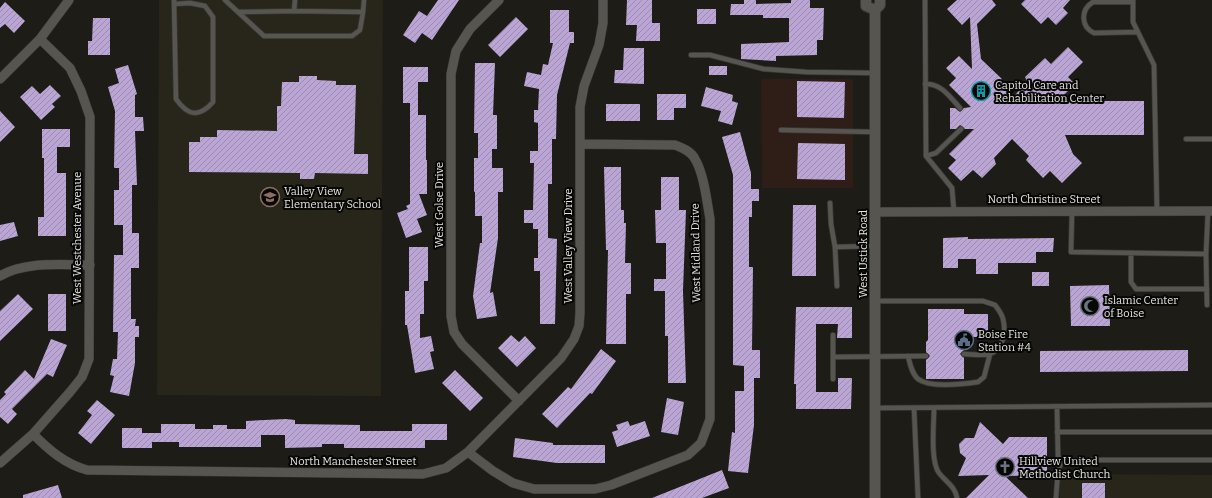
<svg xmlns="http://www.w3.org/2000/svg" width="1212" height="498" font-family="Bitter,serif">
  <defs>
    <pattern id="building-hatch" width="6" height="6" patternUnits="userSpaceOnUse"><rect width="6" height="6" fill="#baa5d5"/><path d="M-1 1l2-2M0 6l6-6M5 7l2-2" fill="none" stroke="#9c8db0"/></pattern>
  </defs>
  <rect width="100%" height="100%" fill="#1d1c17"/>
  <!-- commercial -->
  <path fill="#2f1e17" d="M761,79h92v109h-91z"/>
  <!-- built -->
  <path fill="#28251a" d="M159,0h224l-2,396 -224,-1z
    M1060,474l152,1v23h-152z"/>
  <!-- building -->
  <path fill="url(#building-hatch)" d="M438,0h21l-27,40 -10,-7 -7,10 -12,-8 16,-24 8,5z
    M627,0h25v23h8v18h-24l1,-16h-11z
    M744,0h12v4l35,-1v-3h19v8h14l-1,32h-6v15l-41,1v5l-35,-2v-15l48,-2v-24h-26v-3h-33l1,-11h13z
    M957,0h35l4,5 -19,19 4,35 21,20 -3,3 15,14 13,-14 -2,-5 20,-19 6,6 17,-17 15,15 -15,15 7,7 -17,17h86v34h-79l8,19 9,9 -20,20 -12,-12 -7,7 -17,-18 3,-4 -17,-17 -18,19 2,6 -14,14 -9,-8 -12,11 -13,-13 8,-8 -7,-6 25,-25h-9l-5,-4 -4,4h-6v-21h5l5,4 4,-4 7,-1 -22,-22 7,-7 -10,-10 13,-12 13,13 -2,-52 -8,8 -15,-16z
    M1025,0h45l-7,8 5,5 -12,12 -8,-8 -7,7 -20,-20z
    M5,2l20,19 -11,12 -9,-9 -5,4v-20z
    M697,9h19v15h-19z
    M550,10h19v22h5v11h-4l-13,52 -1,44h-4v45h-4v54l9,1 -2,85h-15v-53h-6v-13h4v-29h-5v-6h-9v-13h9l1,-47h-4v-12h8v-28l-4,-1v-12h4l1,-21 -15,-3 3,-14 14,3 2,-11 5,1 5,-22h-3z
    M516,17l12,12 -28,28 -12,-12z
    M93,18h17v37h-22v-14h4z
    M624,48h20v36l-30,-1 1,-13h8z
    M475,63h20l-2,52h4v34h-5v19h11v24h-5v46l-8,55 3,-1 4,24 -20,3 -4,-23 7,-53h2v-27h-7v-24h-1v-34h4v-25h-4z
    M128,65l9,29 -2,1v22h8l1,14h-9l2,54h-5v48h7v35h-8v51h5l-1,7h4v11h-4v26l-6,33 -19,-4 4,-16 -4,-1 3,-16h4l1,-27h-5l1,-77h9v-30h-9v-35h5v-22h-5l1,-57 -7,-24 11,-4 -4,-14z
    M709,66h18v9h-18z
    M403,67h25v15h-10v33h8v45h1v34h-8l8,21 -10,4 5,13 -16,6 -9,-25 11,-4 -2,-3 4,-2v-101h-7z
    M299,76h18v4l19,1v4h20l-2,69h14v20l-53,-1 -1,6h-14v-6l-111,-1v-30h11v-5h17v-7l60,1v-25h4l1,-24h17z
    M797,81l48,1 -1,36 -47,-1z
    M50,85l11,11 -9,8 3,3 -14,13 -21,-23 12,-11 8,8z
    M706,87l27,8 -1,6 6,2 -6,22 -14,-4 3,-10 -20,-5z
    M657,94h29v14h-12v12h-17z
    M606,104h34v17h-34z
    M0,111l15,16 -15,15z
    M42,129h28v18h-13v26h9v63h-28v-19h6v-59h-2z
    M740,132l11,41v16h8v12h-7v16h-3v50h4l-1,83h8v28h-6v47l-6,48 -20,-2 4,-39 3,1v-42h9v-25l-11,-1v-190l-11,-38z
    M798,143l47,1v36l-48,-1z
    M604,167h17v43h3v13h2l-1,40h6v31h-5v50h-20l2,-94h-2z
    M661,177h18v33h7l-3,81 3,92h-18v-47h-3v-45h-11v-12h12v-36h-10l-1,-33h6z
    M793,205h23v71h-24z
    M14,222l4,14 -18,5v-16z
    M968,237v2l86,-1 -1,14h-17v11h-38v11h-22v-15h-18v9h-15v-30z
    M409,247h19v34h-4v33h-4v24l11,-2 3,15 -4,1 4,17 -19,4 -8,-48h-2v-34h4z
    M1032,272h17v14h-17z
    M1109,285l1,41h-39l-1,-40z
    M18,294l15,15 -33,32v-30z
    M48,294h18v37h-18z
    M796,307h56v31h-15l1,-14h-22v68h22v-14h14l-1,31h-55v-25h-2z
    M928,309h36v5h24v23h-24v13l-4,4 4,4v21h-38v-19l4,-4 -4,-4v-10l2,-2z
    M511,335l8,7 6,-6 11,12 -19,19 -19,-19z
    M51,339l16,6 -14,32 -6,-3 -35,35 5,5 -9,10 -8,-7v-17l6,-6 -2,-2 21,-22 9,9z
    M601,349l15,12 -24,33 -2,-1 -33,35 -15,-14 26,-27 3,2z
    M1188,350v21l-148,1v-21z
    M455,370l28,28 -13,13 -28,-28z
    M667,398l17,4 -6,33 -17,-3z
    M97,400l18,15 -24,29 -13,-11 14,-18 -5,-4z
    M286,419l9,1v4l65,1v6h52v-7h35v16h-22v8h-81v-4h-22v3l-37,1v-13h-24v12h-82v-5h-27v6h-30v-20h20v5h19v-9h34v5h18v-4h14v4h19v-8z
    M628,421l2,5 15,-5 5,15 -33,11 -5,-15 6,-2 -2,-5z
    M980,422l23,22 6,-7h38v38l-42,1 23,22h-62l23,-23 -31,1 8,-18 -6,-5 -1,-9 6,-6h9z
    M515,438l38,5v2h52v18h-48l-44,-6z
    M722,470l7,18 -27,10h-50z
    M1082,483h23v15h-23z
    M58,485l4,13h-39v-3z"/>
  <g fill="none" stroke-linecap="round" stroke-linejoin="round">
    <defs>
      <path id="service" d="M174,0l2,99c12,17 23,19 37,3v-85l-8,-11 -15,-3 -16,1
        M225,0l39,36h88l8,-6 3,-18
        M925,0l1,156 26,32 2,24
        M1133,0v22l21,43 3,146
        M1133,2h-40c-13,8 -12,25 1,31l44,-1
        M294,11l69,1 1,-12
        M238,12l56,-1 1,-11
        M691,55h19l54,14 42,3 69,1
        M925,84c16,-1 25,13 35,24
        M781,130l94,2
        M1186,139h26
        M926,156l10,-3 25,-24
        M830,203l1,21 4,23 40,-1
        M1072,211l-1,41 135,2 2,-43
        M835,247l2,39
        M1131,253v29l5,7h71
        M1206,254l1,51
        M875,301h108l12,4c3,4 7,9 8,14 3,12 1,31 -14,35 -7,2 -18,0 -25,0
        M833,335v44
        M908,356c2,8 4,18 10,23 12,9 46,5 60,3l6,-5 6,-23
        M833,357l93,-1
        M1057,407l1,49 4,4h150
        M875,408l337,-3
        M914,408l4,90
        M934,408c0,16 -4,53 5,65 7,9 16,13 18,25
        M1057,432h155
        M1056,498l2,-27 4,-11"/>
      <path id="minor" d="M499,0l-29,29 -14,22 -5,23v242l3,16 8,12 57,57
        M0,79l40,-40 29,-39
        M875,212l337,-1
        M0,276c26,-15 60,-11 90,-11
        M33,434c16,16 32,30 54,36l336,4 23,-6 22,-16 25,19 20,12 21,6h61l16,-4 77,-30 13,-12 9,-24v-200c-3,-17 -6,-45 -15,-60 -4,-8 -13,-11 -20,-14l-95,-1
        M468,452l93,-94 13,-19 5,-13 1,-13v-206l4,-21 15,-41 4,-22v-23
        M0,463l33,-29 37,-42 12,-15 7,-18 1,-242 -9,-26 -11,-23 -30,-29"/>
      <path id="secondary" d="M866,0v6l9,4
        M875,498v-488l5,-5v-5"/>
    </defs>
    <!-- service casing -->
    <use href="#service" stroke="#383734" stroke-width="6"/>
    <!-- minor casing -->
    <use href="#minor" stroke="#383734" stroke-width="10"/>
    <!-- secondary casing -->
    <use href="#secondary" stroke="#383734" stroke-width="12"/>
    <!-- service -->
    <use href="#service" stroke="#565550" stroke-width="4.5"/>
    <!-- minor -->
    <use href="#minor" stroke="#565550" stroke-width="9"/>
    <!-- secondary -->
    <use href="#secondary" stroke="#565550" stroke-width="10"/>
  </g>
  <!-- icons -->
  <defs>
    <symbol id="building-ring" viewBox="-11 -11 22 22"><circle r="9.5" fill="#070705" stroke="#0f9aa8" stroke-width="1.5"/><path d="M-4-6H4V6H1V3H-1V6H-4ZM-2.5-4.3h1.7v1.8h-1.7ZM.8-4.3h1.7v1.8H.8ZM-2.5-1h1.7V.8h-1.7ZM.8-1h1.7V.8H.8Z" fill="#0f9aa8"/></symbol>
    <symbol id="school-ring" viewBox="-11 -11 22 22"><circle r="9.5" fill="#070705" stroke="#8d6e63" stroke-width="1.5"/><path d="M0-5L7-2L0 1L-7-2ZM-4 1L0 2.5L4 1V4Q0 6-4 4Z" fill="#8d6e63"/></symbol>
    <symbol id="mosque-ring" viewBox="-11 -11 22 22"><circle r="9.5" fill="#070705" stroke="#6b7280" stroke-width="1.5"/><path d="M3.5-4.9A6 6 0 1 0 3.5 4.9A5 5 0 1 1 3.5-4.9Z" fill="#6b7280"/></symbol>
    <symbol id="civic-ring" viewBox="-11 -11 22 22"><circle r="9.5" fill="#070705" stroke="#5c6f8a" stroke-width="1.5"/><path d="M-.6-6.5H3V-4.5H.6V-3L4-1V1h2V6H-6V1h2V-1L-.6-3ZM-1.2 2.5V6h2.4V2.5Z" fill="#5c6f8a"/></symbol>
    <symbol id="church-ring" viewBox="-11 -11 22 22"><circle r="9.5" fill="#070705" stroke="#6b7280" stroke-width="1.5"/><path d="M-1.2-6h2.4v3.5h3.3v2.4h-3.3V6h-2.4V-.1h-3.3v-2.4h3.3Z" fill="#6b7280"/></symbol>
  </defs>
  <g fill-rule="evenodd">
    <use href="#building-ring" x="970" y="80" width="22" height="22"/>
    <use href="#school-ring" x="259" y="186" width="22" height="22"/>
    <use href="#mosque-ring" x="1079" y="295" width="22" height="22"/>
    <use href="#civic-ring" x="953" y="329" width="22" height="22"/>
    <use href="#church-ring" x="994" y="456" width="22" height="22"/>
  </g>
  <g text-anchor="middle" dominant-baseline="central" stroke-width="4" stroke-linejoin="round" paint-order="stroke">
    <!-- poi labels -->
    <g font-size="11" fill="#e3e2df" stroke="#070705" text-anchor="start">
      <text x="995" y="85">Capitol Care and<tspan x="995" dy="13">Rehabilitation Center</tspan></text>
      <text x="284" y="191">Valley View<tspan x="284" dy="13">Elementary School</tspan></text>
      <text x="1104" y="300">Islamic Center<tspan x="1104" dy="13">of Boise</tspan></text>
      <text x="978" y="334">Boise Fire<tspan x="978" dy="13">Station #4</tspan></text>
      <text x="1019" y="461">Hillview United<tspan x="1019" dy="13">Methodist Church</tspan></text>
    </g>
    <!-- street labels -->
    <g font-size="11" fill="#e3e2df" stroke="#070705">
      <text x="1044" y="199">North Christine Street</text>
      <text transform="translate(439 205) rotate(-90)">West Golse Drive</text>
      <text transform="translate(77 238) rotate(-90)">West Westchester Avenue</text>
      <text transform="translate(568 246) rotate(-90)">West Valley View Drive</text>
      <text transform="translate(696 253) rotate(-91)">West Midland Drive</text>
      <text transform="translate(863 254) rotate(-90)">West Ustick Road</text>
      <text x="353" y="461">North Manchester Street</text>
    </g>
  </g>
</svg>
